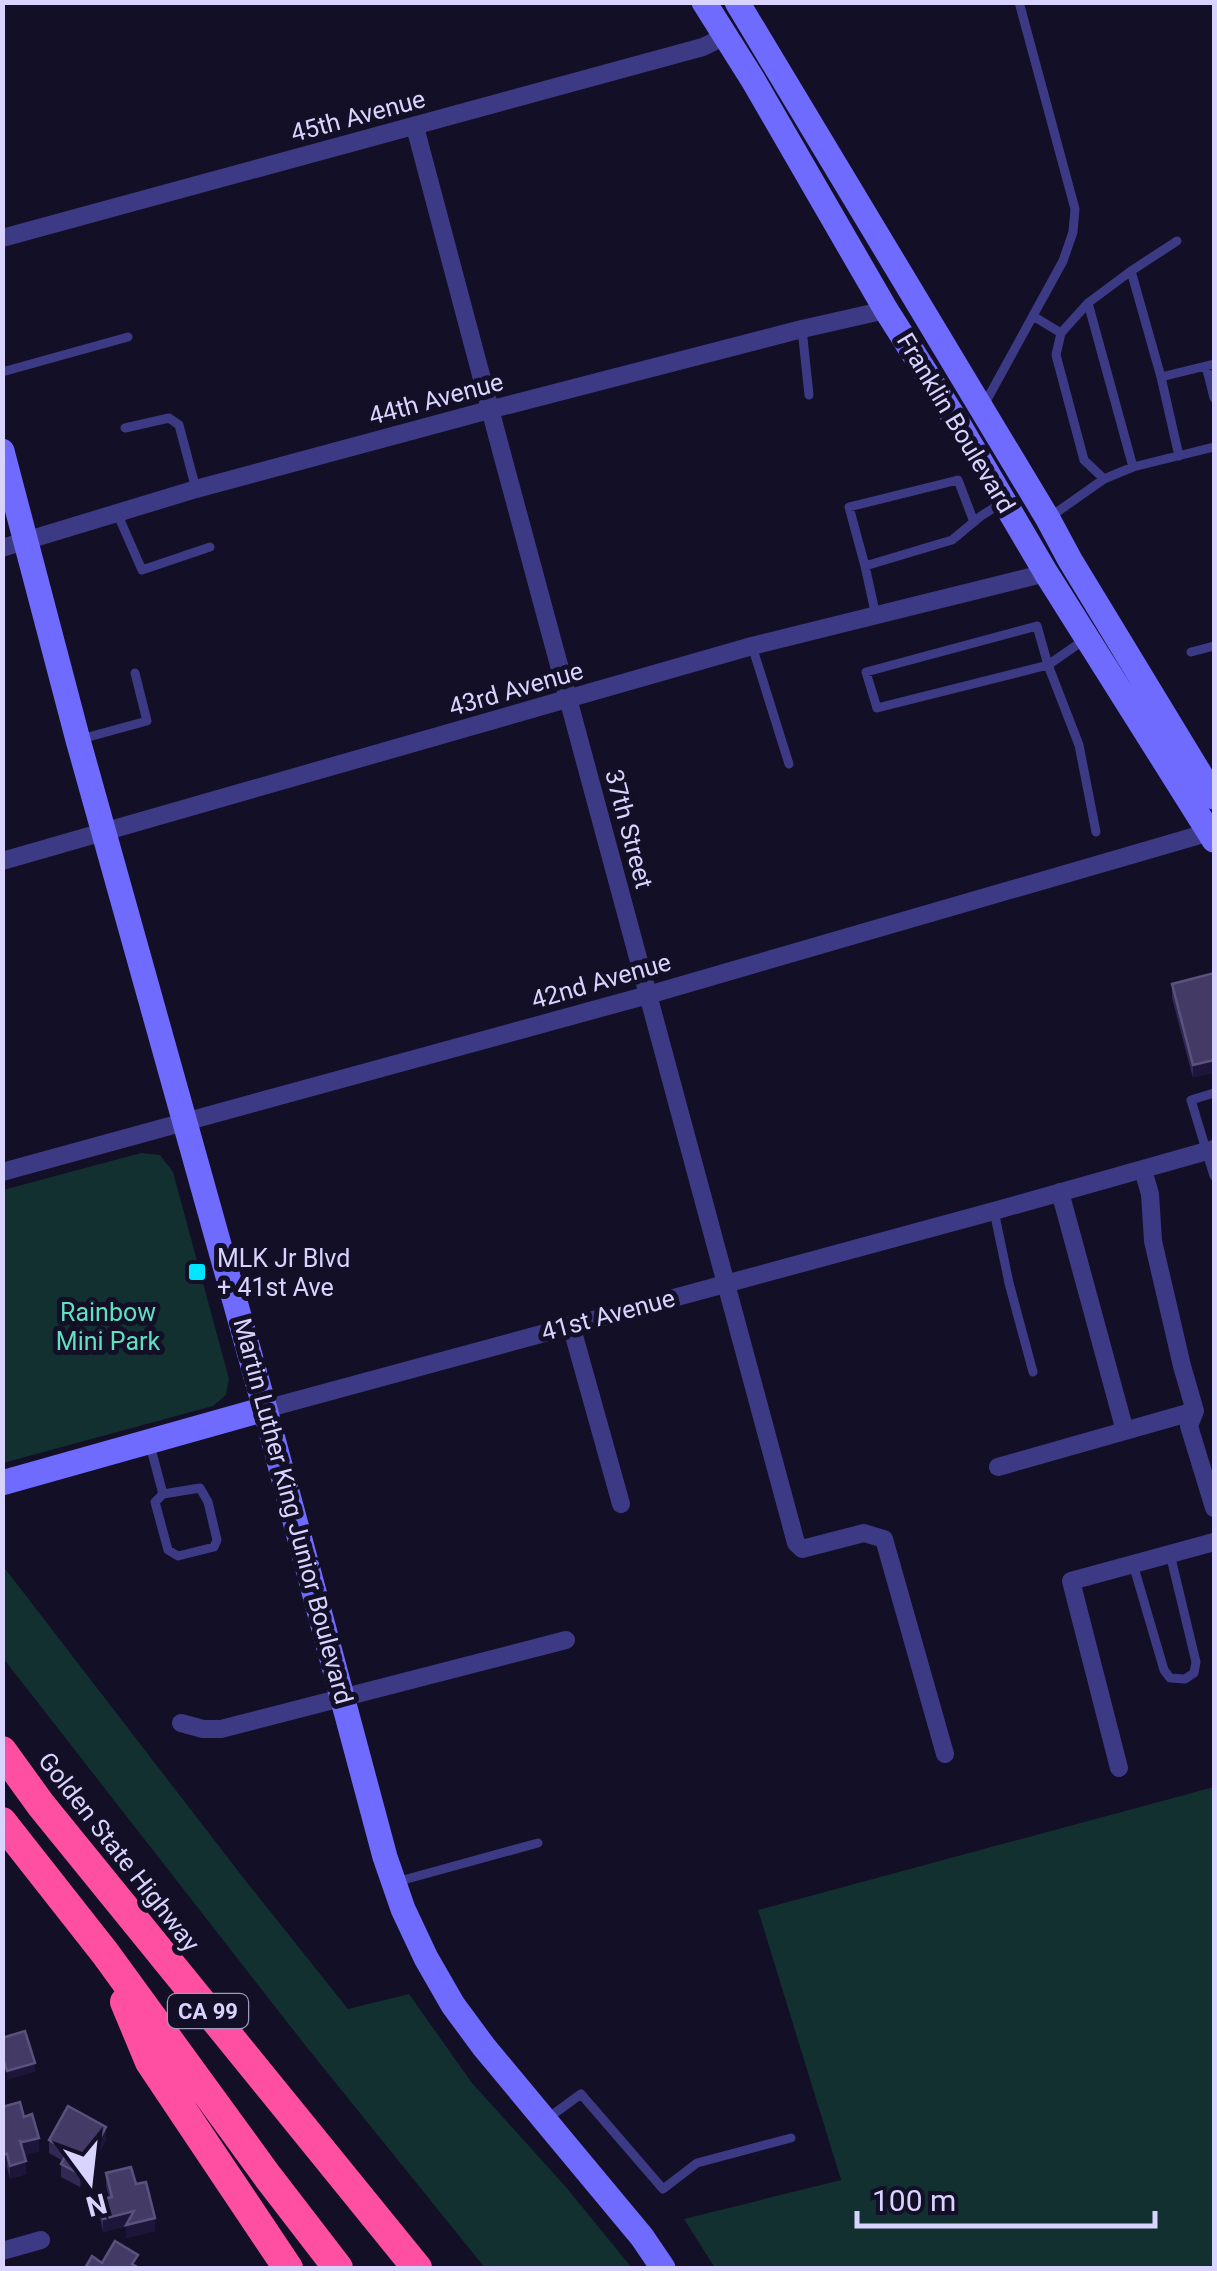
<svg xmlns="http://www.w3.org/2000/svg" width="1217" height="2271" font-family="Roboto,sans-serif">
  <rect width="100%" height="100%" fill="#130f26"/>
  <!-- green -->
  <path fill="#12302f" d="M141,1153l19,2 13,17 56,207 -3,16 -13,11 -210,57v-273z
    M3,1566l242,314 103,129 61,-15 63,89 93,103 67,82h-147l-180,-223 -302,-387z
    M1214,1787v481h-499l-31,-49 157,-39 -83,-270z"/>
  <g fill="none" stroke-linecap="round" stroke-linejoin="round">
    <!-- lane -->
    <path stroke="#3d3a85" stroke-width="9" d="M1131,271l30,106 53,-13
      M1088,303l45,164
      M1033,316l28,17
      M802,329l7,66
      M1206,366l8,32
      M2,372l126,-35
      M1161,377l18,79
      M984,405l79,-144 10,-29 2,-23 -56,-207
      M125,428l44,-10 10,7 17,64
      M1104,479l-20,-19 -28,-105 5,-22 27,-30 43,-32 46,-30
      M117,513l25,57 68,-23
      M1050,517l54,-38 29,-12 81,-20
      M865,566l-16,-59 109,-27 16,42
      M876,616l-11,-50 87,-26 29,-24 19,-12
      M1037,626l11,39 -171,43 -11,-36z
      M1084,640l-36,25 31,80 17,87
      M752,646l37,118
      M1191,652l23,-6
      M81,739l66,-18 -12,-48
      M1214,1093l-23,7 23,76
      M994,1211l15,72 24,89
      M150,1445l13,49 37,-6 8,14 9,38 -3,7 -36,9 -10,-6 -13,-48 8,-8
      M1133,1564l31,106 6,8 15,1 9,-6 2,-11 -26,-108
      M396,1882l142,-39
      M548,2118l33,-24 82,95 34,-26 94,-25"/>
    <!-- street -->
    <path stroke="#3d3a85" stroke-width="18" d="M415,127c124,473 257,944 381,1416l6,6 62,-16 20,6 61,215
      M2,238l701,-191 22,-11
      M2,548l194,-59 293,-79 313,-81 84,-19
      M2,861l750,-215 294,-73
      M1143,1170l7,24 3,47 29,125 13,45 -6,15 25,82
      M2,1172l646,-177 562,-163
      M1060,1192l65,239
      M571,1325l50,179
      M265,1409l729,-198 220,-62
      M998,1467l197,-56
      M181,1723l22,6h18l345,-89
      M1119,1768l-48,-187 143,-39
      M2,2251l39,-11"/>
    <!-- secondary -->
    <path stroke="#6f6bff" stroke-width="25" d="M704,2l49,78 133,230 76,120 84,143 168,267
      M737,2l311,517 22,41 144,237
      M2,451l76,289 187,669 120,448 18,52 23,49 27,47 31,42 158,190 21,31
      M2,1483l263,-74"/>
    <!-- highway -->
    <path stroke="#ff4fa3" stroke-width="30" d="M2,1751l39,54 376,463
      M2,1822l103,131 163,224 70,91
      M125,2002l25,60 138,206"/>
  </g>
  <!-- wall -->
  <path fill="#312854" d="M1214,973l-21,105 -21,-80v-14z
    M2,2107l22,10 15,34 -15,4 2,19 -16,5 -3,-12 -5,1z
    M49,2140h57l-26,47 -19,-10v-13l2,-3 -14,-8z
    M106,2173l30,11 19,47 -29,7v-12l-23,6 -4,-19v-13l10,-3 -3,-11z"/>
  <!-- shaded-wall -->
  <path fill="#1d163a" d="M1214,1060v13l-21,5v-13z
    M35,2063v9l-28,8v-9z
    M106,2127v13l-26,47v-13z
    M39,2138v13l-16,5v-14z
    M7,2154v13l-5,1v-13z
    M26,2161v13l-16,5v-13z
    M134,2211l21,7v13l-29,7v-12l-23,6v-13z"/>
  <!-- building -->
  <path fill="#433a66" stroke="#5a527e" stroke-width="2.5" d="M1214,973v87l-21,5 -21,-81z
    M25,2031l10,32 -28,8 -5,-16v-17z
    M20,2102l4,15 8,-3 7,24 -16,4 -3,-1 6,20 -16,5 -3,-12 -5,1v-48z
    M68,2106l38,21 -26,47 -19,-10 7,-13 -19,-11z
    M131,2167l5,17 10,-2 9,36 -29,7 8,-14 -31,8 -4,-19 13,-3 -6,-24z
    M115,2241l23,14 -6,9 7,4h-54l7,-12 10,7z"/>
  <!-- markers -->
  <rect fill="#00e5ff" stroke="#130f26" stroke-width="4" x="187" y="1262" width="20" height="20" rx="5"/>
  <g text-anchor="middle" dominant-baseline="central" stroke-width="10" stroke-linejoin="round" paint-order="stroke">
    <!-- shield labels -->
    <rect fill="#130f26" stroke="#9e99be" stroke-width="2.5" x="168" y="1994" width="80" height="34" rx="8"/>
    <g font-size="22" font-weight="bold" fill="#d9d4ff">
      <text x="208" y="2011">CA 99</text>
    </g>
    <!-- street labels -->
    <g font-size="25" fill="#d9d4ff" stroke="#130f26">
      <text transform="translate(358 116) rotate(-15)">45th Avenue</text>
      <text transform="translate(436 399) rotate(-15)">44th Avenue</text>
      <text transform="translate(956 423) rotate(59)">Franklin Boulevard</text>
      <text transform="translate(516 689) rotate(-16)">43rd Avenue</text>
      <text transform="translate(629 829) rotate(75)">37th Street</text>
      <text transform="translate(601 981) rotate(-16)">42nd Avenue</text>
      <text transform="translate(608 1315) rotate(-15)">41st Avenue</text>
      <text transform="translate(293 1511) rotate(75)">Martin Luther King Junior Boulevard</text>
      <text transform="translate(119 1852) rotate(52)">Golden State Highway</text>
    </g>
    <!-- poi labels -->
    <g font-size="25" fill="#d9d4ff" stroke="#130f26" text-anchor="start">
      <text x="217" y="1258">MLK Jr Blvd<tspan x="217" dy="29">+ 41st Ave</tspan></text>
    </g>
    <!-- park labels -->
    <g font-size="25" fill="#5fe0c0" stroke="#130f26">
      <text x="108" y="1312">Rainbow<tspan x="108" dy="29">Mini Park</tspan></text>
    </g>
  </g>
  <!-- border -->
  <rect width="1217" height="2271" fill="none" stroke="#d9d4ff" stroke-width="10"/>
  <!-- north arrow -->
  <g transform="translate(90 2181) rotate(165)" stroke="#130f26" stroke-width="8" paint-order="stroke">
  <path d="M0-8L18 38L0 25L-18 38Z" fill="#d9d4ff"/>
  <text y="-15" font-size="28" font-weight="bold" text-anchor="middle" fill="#d9d4ff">N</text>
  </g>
  <!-- scale -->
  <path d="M857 2211v15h298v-15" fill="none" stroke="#d9d4ff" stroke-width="5"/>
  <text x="872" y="2211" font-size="30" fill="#d9d4ff" stroke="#130f26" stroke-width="8" paint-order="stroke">100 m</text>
</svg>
